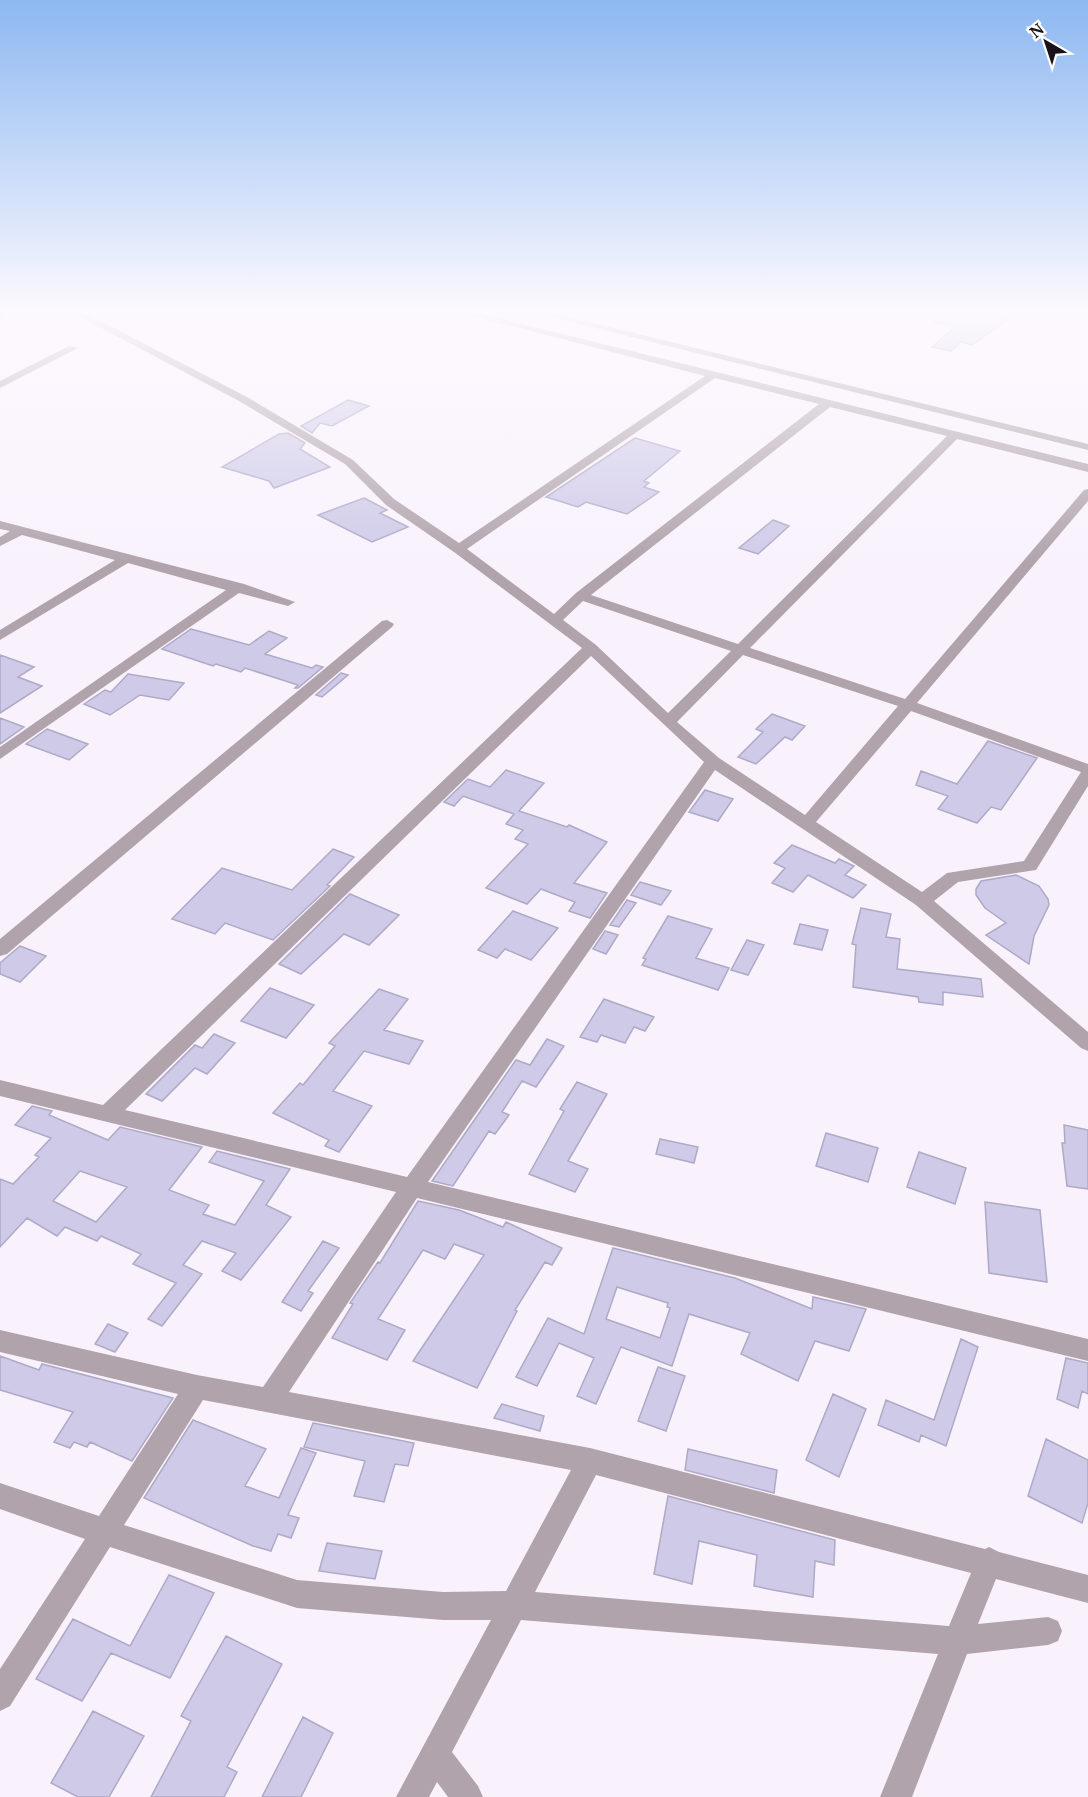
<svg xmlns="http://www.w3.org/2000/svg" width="1088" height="1797" font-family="'Noto Serif',serif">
  <rect width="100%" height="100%" fill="#f9f2fd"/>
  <!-- building -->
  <path fill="#cfcae8" stroke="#aea9c6" stroke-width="1.5" fill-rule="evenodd" d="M934,314h81l-43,31 -11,-3 -10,9 -19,-4 24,-21 -22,-4z
    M348,400l21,6 -37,20 -12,-3 -8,10 -11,-7z
    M288,433l17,10 -5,6 30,18 -56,21 -5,-7 -47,-14 57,-33z
    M635,438l45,13 -36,30 5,2 -5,4 15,5 -32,22 -41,-12 -8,5 -32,-10z
    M364,498l23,12 -7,3 28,14 -36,15 -54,-27z
    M773,520l16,6 -31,28 -19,-6z
    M191,629l58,16 20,-14 18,7 -22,16 47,14 4,-3 7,2 -25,21h-3l3,-3 -53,-17 -4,4 -25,-8 -3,2 -51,-17z
    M0,655l34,12 -16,10 24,9 -42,27z
    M341,673l7,2 -26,22 -6,-2z
    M128,674l56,9 -15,17 -29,-5 -30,20 -26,-11 21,-14 6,2z
    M772,714l33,12 -13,14 -7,-3 -29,27 -18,-7 25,-25 -7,-3z
    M0,718l24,9 -24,17z
    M47,729l41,15 -19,16 -43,-16z
    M988,741l49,17 -36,52 -10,-3 -14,16 -39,-14 10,-13 -32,-11 5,-14 36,13z
    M506,770l38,13 -25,28 48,16 2,-2 38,17 -33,41 33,10 -17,25 -21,-7 6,-9 -34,-13 -14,15 -41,-16 42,-44 -13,-5 8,-9 -17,-6 8,-10 -51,-18 -9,10 -10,-4 24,-23 22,8z
    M705,790l28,9 -15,22 -29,-9z
    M792,845l43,18 4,-4 15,7 -9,9 21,10 -13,13 -45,-23 -15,17 -21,-9 13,-15 -11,-5z
    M333,849l21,8 -27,28 3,1 -57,54 -48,-17 -10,11 -43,-15 50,-51 70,22z
    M1016,875l23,11 9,13 1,6 -15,31 -5,28 -43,-29 20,-12 -21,-15 -9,-13v-6l5,-8z
    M640,882l31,9 -10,14 -30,-10z
    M350,894l49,21 -30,30 -25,-11 -43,40 -22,-10z
    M627,900l9,3 -17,24 -9,-2z
    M861,908l30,6 -5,23 14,2 -3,30 84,10 2,18 -40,-5v13l-24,-3 -1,-5 -65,-10 3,-42 -4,-1z
    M513,911l45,17 -27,32 -26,-11 -8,9 -19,-8z
    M668,916l44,13 -16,29 33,10 -11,22 -76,-25 4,-6 -3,-1z
    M800,924l28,6 -6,20 -28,-6z
    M605,931l13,4 -12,19 -13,-5z
    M747,940l17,5 -16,30 -17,-5z
    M20,946l26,10 -26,26 -20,-8v-11z
    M270,988l44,17 -28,33 -45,-17z
    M379,989l29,10 -24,31 39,11 -14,23 -45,-13 -31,40 39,15 -33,46 -14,-6 4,-6 -56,-27 27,-30 3,2 32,-39 -6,-3z
    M604,999l50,18 -9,14 -11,-4 -9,16 -24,-8 -4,7 -17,-5z
    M214,1034l21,9 -28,31 -12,-6 -33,33 -16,-7 49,-49 7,3z
    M547,1039l17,7 -28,41 -14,-6 -20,31 7,3 -14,19 -6,-3 -36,55 -21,-5 84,-121 14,5z
    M577,1082l30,12 -39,67 20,8 -13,23 -46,-18 35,-63 -4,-2z
    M32,1106l20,5 -3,4 59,25 12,-13 82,20 -33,43 40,15 -6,9 32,11 29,-44 -55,-19 8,-11 73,18 -24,36 25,12 -50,63 -19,-9 14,-18 -34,-12 -19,24 19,9 -40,52 -14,-7 28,-36 -43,-19 8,-10 -40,-18 -4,5 -32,-14 -8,9 -30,-18 -27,29v-68l13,5 26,-27 -4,-2 16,-17 -36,-13zM80,1171l47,16 -31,35 -43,-21z
    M1064,1125l24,5v59l-21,-3 -5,-43h3z
    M826,1133l52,15 -10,34 -52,-16z
    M660,1139l38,8 -4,16 -38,-9z
    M919,1152l47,16 -11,36 -48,-17z
    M418,1201l41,9 44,17 3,-5 56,26 -10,17 -7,-3 -30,48 2,1 -40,77 -64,-27 71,-106 -30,-11 -9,15 -22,-9 -45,69 27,11 -18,30 -55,-22 21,-34 -3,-1 28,-41 2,1z
    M985,1202l55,8 7,72 -58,-9z
    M323,1241l16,7 -31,43 5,2 -12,18 -19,-9z
    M613,1248l122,30 77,31 1,-12 53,12 -17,42 -34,-10 -17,40 -57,-27 9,-21 -61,-19 -17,52 -51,-19 -25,57 -19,-8 17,-38 -35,-15 -22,43 -21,-9 32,-59 36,16zM617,1287l51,16 -1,4 3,1 -10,30 -54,-19z
    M108,1324l20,9 -13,19 -20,-8z
    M961,1339l17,8 -32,99 -25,-11 -2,7 -41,-17 8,-25 48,20z
    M0,1356l39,14 3,-6 131,34 -41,63 -42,-19 -3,5 -13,-5 -4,6 -16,-6 19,-30 -73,-22z
    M1066,1358l22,5v31l-6,-3 -4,17 -21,-9z
    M658,1367l27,9 -19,55 -28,-10z
    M833,1394l33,15 -27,68 -33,-17z
    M502,1404l42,12 -4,15 -46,-13z
    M193,1420l73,29 -21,37 34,12 22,-50 15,5 -28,62 11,3 -8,20 -13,-4 -7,17 -18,-5 -109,-48z
    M313,1423l101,20 -6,23 -13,-2 -11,38 -30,-6 11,-35 -61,-14z
    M1046,1439l42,21v43l-6,20 -54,-27z
    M688,1449l89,21 -3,23 -89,-23z
    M668,1496l167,44 -1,25 -19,-4 -2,36 -40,-7 -19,-4 3,-31 -58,-14 -7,43 -38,-10z
    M327,1543l55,8 -7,28 -56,-8z
    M169,1575l45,18 -44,85 -59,-25 -29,48 -46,-22 37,-60 57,27z
    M226,1636l56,28 -55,103 10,5 -13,25h-73l40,-76 -10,-5z
    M93,1711l51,25 -35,61h-31l-27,-14z
    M303,1717l30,16 -32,64h-39z"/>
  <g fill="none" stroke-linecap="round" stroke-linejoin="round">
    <!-- street -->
    <path fill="#b0a3ab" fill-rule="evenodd" d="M0,314h6l-6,5z
      M75,314h12l160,83 106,63 41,39 65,44 246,-167 -240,-62h17l606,150v8l-131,-33 -207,209 155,51 179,-209 4,-1v12l-171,202 171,61v22l-52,84 -78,12 -24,19 154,131v19l-7,-3 -165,-143 -201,-135 -287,412 660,157v22l-671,-163 -128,194 301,56 395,101 4,-2 10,5 89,23v28l-92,-24 -18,45 70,-7 10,4 4,10 -4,10 -10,4 -81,9 -55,143h-32l58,-143 -417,-34 -69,132 26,34 5,11h-35l-11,-15 -8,15h-33l95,-177h-48l-146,-12 -187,-61 -100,159 -10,5v-42l85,-130 -85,-30v-26l99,33 79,-122 -178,-42v-22l197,45 66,12 133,-195 -396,-96v-16l103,25 479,-457 -128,-96 -68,-47 -41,-41 -106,-63zM715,378l104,26 -243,189 -22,21 -87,-65zM830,407l117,29 -209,208 -147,-49zM583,601l148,50 -63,62 -72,-68 -33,-25zM743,655l155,51 -93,109 -86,-57 -42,-36zM591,656l113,106 -297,415 -282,-67zM911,711l170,61 -57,89 -77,12 -25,19 -106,-70zM203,1400l368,70 -65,121 -63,1 -146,-12 -173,-55zM596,1475l375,98 -22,53 -414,-34z
      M539,314h18l531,130v6z
      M69,346l9,2 -78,40v-7z
      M0,521l244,63 51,18 -7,4 -49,-13 -239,166v-12l226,-157 -98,-27 -128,77v-10l115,-70 -93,-25 -22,11v-9l10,-6 -10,-2z
      M387,620l7,4 -2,3 -385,327 -7,2v-17l382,-318z"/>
  </g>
  <!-- sky -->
  <linearGradient id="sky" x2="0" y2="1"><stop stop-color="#8db8f1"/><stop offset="0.55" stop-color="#fcf9fe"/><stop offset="1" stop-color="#fcf9fe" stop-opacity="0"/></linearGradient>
  <rect width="1088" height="566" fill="url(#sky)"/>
  <!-- north arrow -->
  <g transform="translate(1046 42) rotate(321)" stroke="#ffffff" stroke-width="4.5" paint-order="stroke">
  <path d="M0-4.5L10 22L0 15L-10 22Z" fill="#19121b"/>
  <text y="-9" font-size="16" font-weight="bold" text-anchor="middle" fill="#19121b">N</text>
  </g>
</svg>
